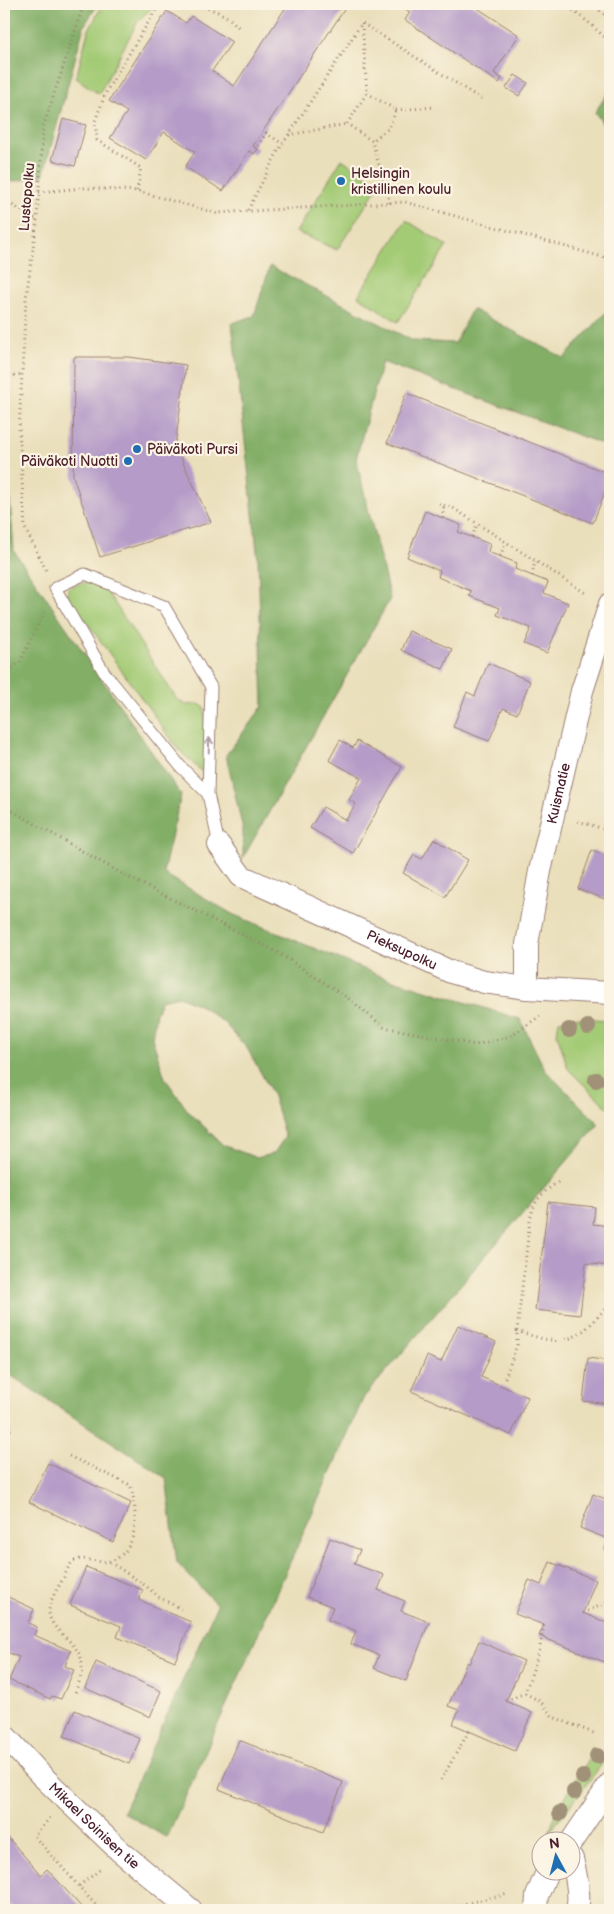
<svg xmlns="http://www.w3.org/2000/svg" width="614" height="1914" font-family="'Balsamiq Sans',sans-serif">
  <rect width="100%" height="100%" fill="#fcf5e5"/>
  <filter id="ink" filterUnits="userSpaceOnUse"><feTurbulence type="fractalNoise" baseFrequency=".02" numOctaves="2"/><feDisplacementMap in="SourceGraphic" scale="10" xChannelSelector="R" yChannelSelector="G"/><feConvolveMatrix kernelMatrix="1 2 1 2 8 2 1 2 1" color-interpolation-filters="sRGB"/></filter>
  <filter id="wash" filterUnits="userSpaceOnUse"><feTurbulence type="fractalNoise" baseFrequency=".0096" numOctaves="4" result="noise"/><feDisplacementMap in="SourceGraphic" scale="20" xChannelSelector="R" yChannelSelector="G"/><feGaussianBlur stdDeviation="1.12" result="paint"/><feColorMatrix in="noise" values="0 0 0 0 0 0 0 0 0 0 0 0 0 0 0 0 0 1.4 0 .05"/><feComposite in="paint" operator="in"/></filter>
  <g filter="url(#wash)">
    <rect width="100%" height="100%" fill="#eadfbb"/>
    <!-- green -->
    <path fill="#a3ca75" stroke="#767450" d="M103,4h53l-18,17 -39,73 -23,-16 12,-47z
      M342,159l37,26 -42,65 -41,-18z
      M406,220l41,26 -49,76 -40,-26z
      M94,581l6,3 12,15 64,99 10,7 13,-1 5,3 3,21 -1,43 -3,2 -25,-24 -110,-153v-8l6,-3z
      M576,1018l34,2v90l-42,-41 -11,-36 2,-12z
      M597,1752l9,7 -57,74c2,-13 37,-76 48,-81z"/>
    <!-- forest -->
    <path fill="#82ae66" stroke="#666648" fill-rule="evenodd" d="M4,4h94l-14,22 -41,150 -39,7z
      M610,90v45l-15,-23z
      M270,266l143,75 42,2 17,-34 92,49 46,-50v139l-228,-85 -26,97 34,140 -147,259v-28l-17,-75 37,-49 -5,-146 -26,-237 22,-7z
      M4,422l10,129 167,244 -18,78 69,41 151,63 137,42 25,51 54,54 -235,273 -197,441 -44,-26 94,-207 -40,-42 -11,-85 -162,-107zM179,996l24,11 20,15 24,26 25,45 13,44 -11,16 -17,5 -34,-13 -35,-34 -23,-33 -13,-40 4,-25 5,-13z"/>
    <g id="blocks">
      <!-- building -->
      <path fill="#b59cc8" d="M288,4h60l-95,142 5,3 -4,5 -5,-3 -26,40 -38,-24 10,-15 -31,-20 -18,28 -36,-22 17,-26 -18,-11 58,-90 19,12 5,-7 41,26 -20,29 22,15z
        M398,4h73l48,31 -25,38 8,5 -3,5 -94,-63 5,-8z
        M515,75l13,8 -9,13 -13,-8z
        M63,119l23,6 -11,41 -23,-6z
        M74,357h55l57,8 -11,81 36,76 -111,35 -27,-81z
        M406,393l204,81v5l-17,44 -206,-80z
        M425,511l36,14 -3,7 32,12 -2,8 29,11 -2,6 33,13 -4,11 24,10 -21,50 -23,-9 7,-16 -34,-13 3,-7 -31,-12 2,-5 -33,-14 2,-6 -33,-14z
        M409,631l43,18 -9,20 -42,-19z
        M488,663l42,18 -13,33 -14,-6 -14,33 -36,-14 14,-35 8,4z
        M340,740l13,8 4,-7 45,26 -49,86 -43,-25 13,-21 23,13 10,-16 -7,-4 12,-22 -32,-18z
        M434,839l34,21 -23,37 -42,-24 11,-18 8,4z
        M592,850l18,7v44l-32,-12z
        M548,1202l47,5 -2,17 17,2v40l-24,-3 -6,52 -45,-5z
        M458,1325l38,17 -15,35 47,20 -17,38 -100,-44 16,-35 14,6z
        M588,1358l22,3v43l-27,-3z
        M4,1426l7,3 -7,18z
        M48,1463l83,40 -18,39 -84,-40z
        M610,1488v65l-6,-2 4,-12 -28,-11 13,-34 13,5z
        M330,1538l30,12 -6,14 30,11 -6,15 27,11 -4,10 28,11 -23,59 -32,-13 5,-13 -28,-11 5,-13 -28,-11 5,-13 -26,-10z
        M550,1562l46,18 -13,33 27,11v40l-71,-28 5,-11 -29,-11 14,-34 12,5z
        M86,1567l57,23 -4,10 52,22 -16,39 -58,-24 4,-11 -51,-21z
        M4,1595l30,14 -6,14 9,4 -3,8 37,16 -6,15 9,4 -13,29 -9,-3 -2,3 -41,-19 10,-23 -15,-6z
        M479,1641l45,20 -18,40 26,12 -17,38 -62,-27 6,-14 -11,-4 19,-44 2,2z
        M96,1662l65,29 -11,26 -65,-29z
        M75,1710l65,29 -11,25 -65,-28z
        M239,1740l104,42 -20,50 -104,-43z
        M4,1833l37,42 6,-6 37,41h-70l-4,-5 -6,5z"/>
    </g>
  </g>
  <g filter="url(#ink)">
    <use href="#blocks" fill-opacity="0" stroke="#9a7f73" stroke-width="1"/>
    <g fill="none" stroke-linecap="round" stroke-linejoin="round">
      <defs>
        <path id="lane" d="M208,794l-27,-27 -77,-95 -49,-84 30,-14 79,32 47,81 -3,107 11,51"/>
        <g id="street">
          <path id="s1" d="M219,845l22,31 210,96 33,10 43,6 83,5"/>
          <path id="s2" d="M527,988v-44l13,-73 42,-180 28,-87"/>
          <path id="s3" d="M4,1735l36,39 80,77 71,59"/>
          <path d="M571,1842l39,-58"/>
          <path d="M572,1859c4,15 9,36 5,51"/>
          <path d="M536,1910l1,-14 10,-24"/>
        </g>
      </defs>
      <!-- lane casing -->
      <use href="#lane" stroke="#9a7f73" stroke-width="13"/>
      <!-- street casing -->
      <use href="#street" stroke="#9a7f73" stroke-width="24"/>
      <!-- path -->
      <path stroke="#9a7f73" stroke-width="3" stroke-dasharray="1 4" stroke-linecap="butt" d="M565,4l24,19 21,19
        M592,4l18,15
        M362,24l5,69 -20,31 25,17 18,62
        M367,93l29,17 -7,18 -17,13
        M396,110l39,-3
        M289,135l58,-11
        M258,146l8,-13 17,11
        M137,191l4,-23 -44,-28 -2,-19 12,-31 50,-82c19,-4 47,-4 65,6 7,3 13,10 18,15
        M39,192l45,-4 53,3 79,22 189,-11 205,57
        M4,200l33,20
        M248,210l30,-59 84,-128 119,76
        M4,377l18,-3
        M439,504l14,4 134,86
        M442,518l2,-12
        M472,537l5,-13
        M500,556l6,-14
        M46,570l-21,-42 -6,-98 7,-132 11,-78 6,-92 41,-124
        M532,576l3,-15
        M4,674l16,-12 25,-52
        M4,806l120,69 153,77 71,46 36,29 92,18 35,-9 29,-20
        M578,821l32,10
        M558,1182c-18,13 -23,16 -28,38l-13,111c29,9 48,18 73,-6 7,-7 12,-14 20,-19
        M505,1378l12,-33v-14
        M69,1456l61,29c8,23 10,68 -20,76 -10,3 -24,-4 -34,-1 -6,2 -9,10 -11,15 -5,10 -15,23 -16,35 -1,23 34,31 33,57 0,10 -5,20 -8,29
        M110,1562l36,24 13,11 22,12
        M583,1613l23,-10 4,-11
        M525,1693l16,9 12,15 43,17
        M506,1701l19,-8 14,-41 5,-27
        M441,1780l28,-49
        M50,1818l-16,18 66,74
        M79,1886l23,-18
        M436,1910l72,-16"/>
      <!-- lane -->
      <use href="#lane" stroke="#fff" stroke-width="11"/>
      <!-- street -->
      <use href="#street" stroke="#fff" stroke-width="22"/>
    </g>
    <!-- trees -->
    <g fill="#a19178">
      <circle cx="588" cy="1027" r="8"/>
      <circle cx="569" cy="1030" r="8"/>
      <circle cx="596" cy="1080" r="8"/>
      <circle cx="597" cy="1756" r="8"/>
      <circle cx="583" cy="1777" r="8"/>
      <circle cx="574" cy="1792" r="8"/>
      <circle cx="560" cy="1813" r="8"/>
    </g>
    <!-- one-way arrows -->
    <defs><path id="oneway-shaft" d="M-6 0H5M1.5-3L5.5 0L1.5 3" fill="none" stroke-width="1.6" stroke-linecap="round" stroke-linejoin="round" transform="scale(1.25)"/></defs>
    <use stroke="#ae9aa0" href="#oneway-shaft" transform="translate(209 745) rotate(-88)"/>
  </g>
  <!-- markers -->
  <g fill="#1f6fb2" stroke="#fcf5e5" stroke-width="2">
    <circle cx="341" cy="181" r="5"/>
    <circle cx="137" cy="449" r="5"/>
    <circle cx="128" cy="461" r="5"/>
  </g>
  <g text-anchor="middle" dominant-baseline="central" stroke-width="4.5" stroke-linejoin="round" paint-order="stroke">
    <!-- poi labels -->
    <g font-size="14" fill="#4a1f2b" stroke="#fcf5e5" text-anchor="start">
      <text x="351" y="173">Helsingin<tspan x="351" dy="16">kristillinen koulu</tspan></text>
      <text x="147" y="449">Päiväkoti Pursi</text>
      <text x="118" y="461" text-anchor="end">Päiväkoti Nuotti</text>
    </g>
    <!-- street labels -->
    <g font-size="14" fill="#4a1f2b" stroke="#fcf5e5">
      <text transform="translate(27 197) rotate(-85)">Lustopolku</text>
      <text stroke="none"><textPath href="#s2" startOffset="198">Kuismatie</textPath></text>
      <text stroke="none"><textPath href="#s1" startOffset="215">Pieksupolku</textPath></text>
      <text stroke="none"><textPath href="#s3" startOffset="128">Mikael Soinisen tie</textPath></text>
    </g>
  </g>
  <!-- margin -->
  <rect width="614" height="1914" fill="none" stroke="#fcf5e5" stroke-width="20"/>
  <!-- north arrow -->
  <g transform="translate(556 1856) rotate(353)"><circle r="24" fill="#fcf5e5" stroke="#b59f9b"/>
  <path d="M0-4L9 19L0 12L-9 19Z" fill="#1f6fb2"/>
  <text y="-8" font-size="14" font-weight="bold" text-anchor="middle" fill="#4a1f2b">N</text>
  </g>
</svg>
